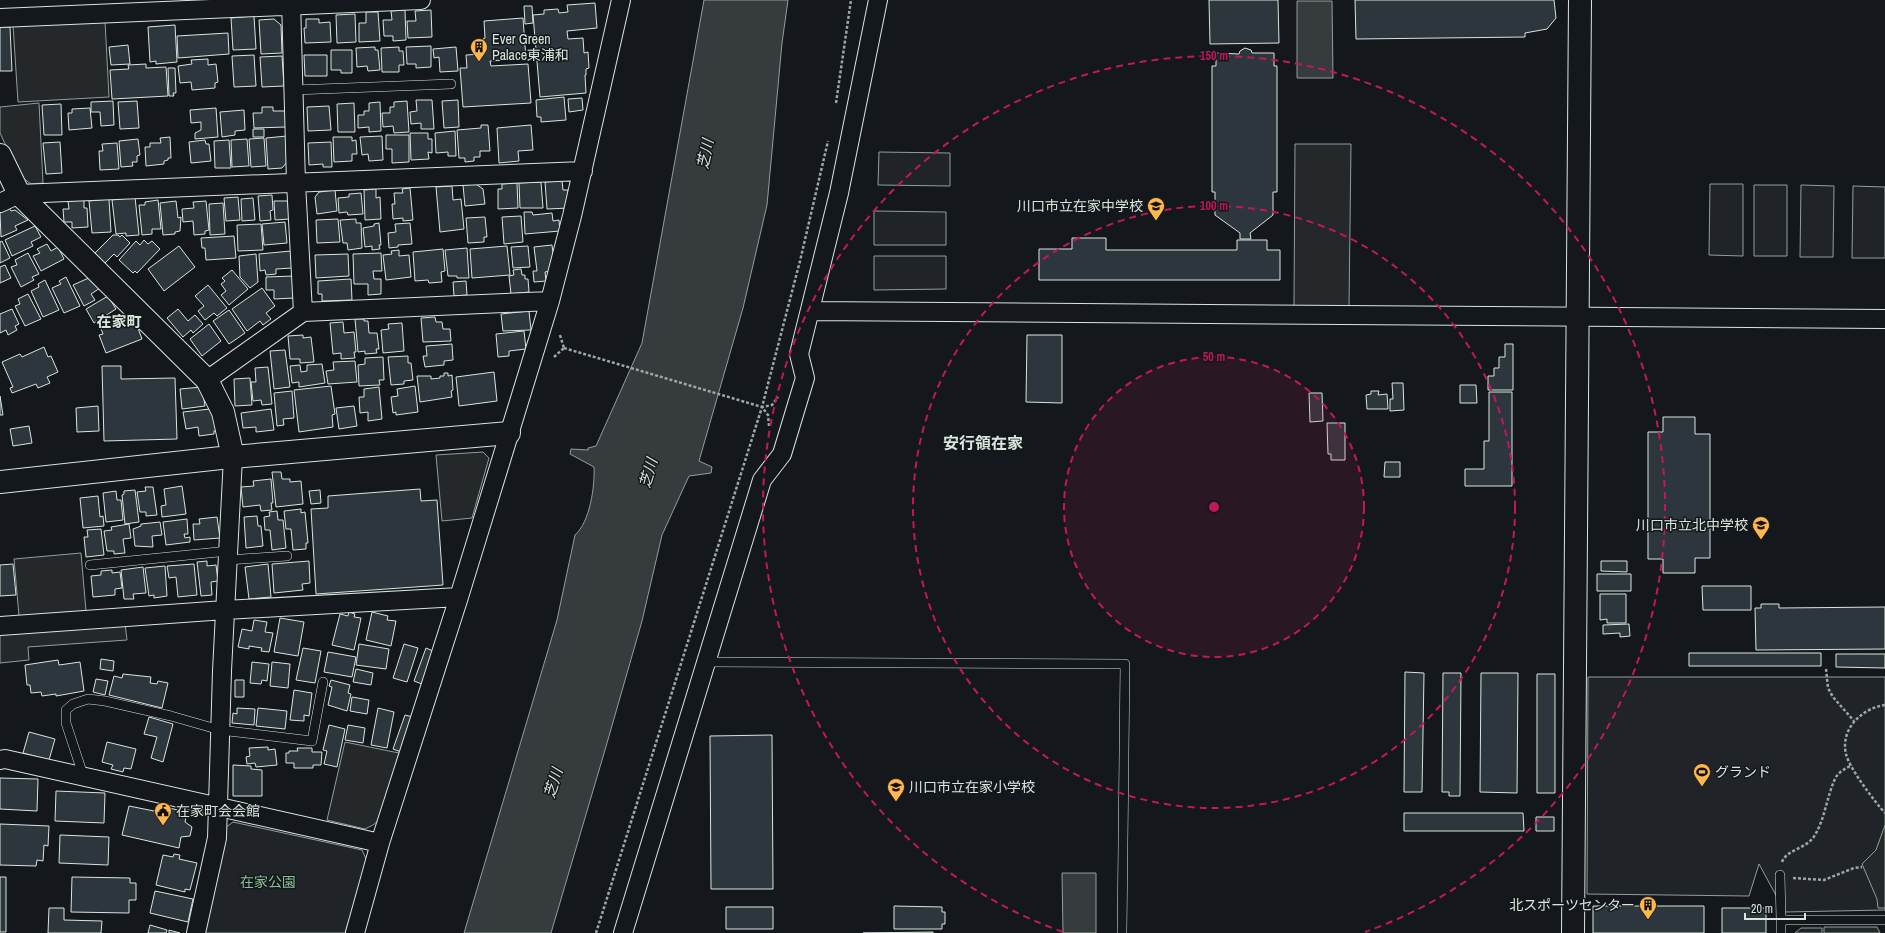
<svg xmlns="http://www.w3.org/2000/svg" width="1885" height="933" font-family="'Archivo Narrow','Noto Sans JP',sans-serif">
  <rect width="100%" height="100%" fill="#14181c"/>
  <!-- green -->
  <path fill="#202428" stroke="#939e99" d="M879,152l71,1v33l-72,-1z
    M1710,184h33v72l-34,-1z
    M1754,185h33v71h-33z
    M1801,185l33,1 -1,71h-33z
    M1853,186l32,1v71h-33z
    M874,211l72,1v33h-72z
    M874,256h72v33l-72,1z
    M1588,677h297v233l-100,2 -26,-48 -10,32 -162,-2z
    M233,822l129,28 5,11 -22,72h-140l20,-105z
    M1801,928h21v5h-27z"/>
  <!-- parking -->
  <path fill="#24282b" stroke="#939e99" d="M105,21l4,76 -91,5 -5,-77z
    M39,103l4,80 -12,1 -11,-8 -20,-43v-26z
    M1295,144h56l-2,164 -55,-2z
    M483,452l6,6 -17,60 -30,3 -6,-66z
    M81,553l5,58 -67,5 -5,-57z
    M125,623l2,17 -99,7 1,13 -29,3v-30z
    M345,742l54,11 -20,67 -6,5 -8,4 -38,-9z
    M1885,825v83h-7l-1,-9 -15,-35 14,-14z
    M1824,927h53l3,6h-56z"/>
  <!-- water -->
  <path fill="#363b3e" stroke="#939e99" d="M704,0h84l-6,43 -15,162 -24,103 -44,153 13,6 -1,6 -22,3 -27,59 -20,86 -37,129 -54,183h-87l93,-313 18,-85c15,-13 20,-49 19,-68l-24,-13 1,-5 17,1v-2l8,-2 46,-103z
    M1297,1h35l1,77h-36z
    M1062,873h34v60h-33z"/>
  <!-- building -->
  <path fill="#2c363c" stroke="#d8e6dc" d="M1209,0h69l1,43 -69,1z
    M1355,0h199l2,18 -9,11 -22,4v4l-169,2z
    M595,3l2,25 -30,3 1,8 15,-1 1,15 4,-1 1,16 -3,1v6h-1l1,18 -46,4 -7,-82 11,-1v-4l14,-1 1,4 9,-1 -1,-7z
    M524,6h8l1,17 -8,1z
    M405,10l1,30 -13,1v-5h-9l-1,-16h9l-1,-9z
    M431,10l1,27 -24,1 -1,-17h9l-1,-10z
    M366,12h12l2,29 -21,1v-19h7z
    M355,14l1,28 -19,1 -1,-28z
    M254,16l2,33 -23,1 -2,-32z
    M523,18l3,41 -36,2 1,5 37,-2 3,39 -68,4 -3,-39h7l-1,-13 17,-1v-15l2,-1 -1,-17z
    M274,19l7,6 1,28 -21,1 -2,-34z
    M306,19h13v4l11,-1 1,20 -26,1 -1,-15h2z
    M175,25l2,37 -21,2v-3l-6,1 -2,-35z
    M0,27h10l2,44h-12z
    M228,33l1,21 -51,4 -1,-22z
    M128,45l2,19 -19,1 -2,-18z
    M431,46v21l-15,1v-4h-9l-1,-17z
    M375,47v3h3l2,20 -12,1 -1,-5 -10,1 -1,-19z
    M399,47v4h4l1,14h-5v7h-17l-1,-24z
    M456,47l2,24 -18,1 -1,-15 -5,1 -1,-9z
    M1245,48l6,2 1,3h22v13h3v126h-4v23l-23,18 1,6h-11v-6l-25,-18v-23h-3v-126h4v-13l23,1 1,-3z
    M331,50h21v23h-11v-3h-10z
    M254,55l2,31 -22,1 -2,-31z
    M304,55h23v21h-22z
    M282,56l2,30 -22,1 -2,-30z
    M208,59v6l8,-1 2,18 -3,1v5l-23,2 -1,-8 -11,1 -2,-17 14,-2 -1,-4z
    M146,64v4l20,-1 2,29 -56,3 -2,-29 19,-1 -1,-4z
    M168,68h7l1,25h-3l1,3h-5z
    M564,97l2,23 -25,2v-5h-4l-1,-17z
    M582,98l1,12 -14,2 -1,-13z
    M416,100h16l2,29h-13v-6l-10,1 -1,-12 7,-1z
    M458,100l1,27 -15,1 -2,-27z
    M113,101l1,24 -13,1 -1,-14h-9v-10z
    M137,101l2,27 -19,1 -2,-27z
    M407,101l2,31 -15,1 -1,-7 -10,1 -1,-14h8v-6h4v-5z
    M380,102l1,29 -12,1v-5l-11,1v-13h6v-4h5v-8z
    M354,103l1,29h-17l-1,-28z
    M61,104l1,31h-18l-2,-30z
    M329,106l2,24 -23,1 -1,-24z
    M262,107h11v4h12l1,16 -32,1 -1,-15h9z
    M90,108l2,20 -23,2 -1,-17h4v-4z
    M216,108l2,29 -23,2v-6l6,-3v-8l-10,1 -1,-13z
    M244,110l1,20 -10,1v4l-13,2 -2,-25z
    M481,125h7l2,26h-10v6h-6v4l-9,1v-4h-6l-2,-28 24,-2z
    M531,125l2,25 -15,1 1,10 -20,2 -2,-35z
    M253,129h11v8h-11z
    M455,131l1,25h-8v-4l-12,1 -1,-20z
    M410,133h18v6h4v14l-4,-1 1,7 -18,1z
    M386,135h23v27l-17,1v-14h-6z
    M287,136l2,24 -7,8 -14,1 -2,-31z
    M382,136l1,24 -14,1 -1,-7 -6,1 -2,-18z
    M170,137l1,21h-3v2l-4,1v3l-18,2 -1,-19h5v-4h11l-1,-5z
    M333,137h19v4l4,-1 1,14h-5v7l-18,1z
    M264,138l2,28 -15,1 -2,-28z
    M138,139l2,16 -3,1v6h-5l1,4 -12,1 -2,-26z
    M247,139l2,27 -17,1 -1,-27z
    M205,140l1,4h3l2,17 -20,2 -2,-21z
    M229,140l2,28h-16l-1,-27z
    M60,142l2,31 -16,1 -3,-31z
    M331,142l1,25h-9v-3l-14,1 -1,-22z
    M117,143l2,26 -19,1 -1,-19h4l-1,-7z
    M562,181l1,9h5l1,18 -22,1 -2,-27z
    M541,182l2,26h-23l-1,-25z
    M517,183l1,25 -20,1v-20h4v-5z
    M476,184l7,5 2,15 -20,2 -2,-21z
    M452,186l1,14 8,-1 3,30 -24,3 -4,-45z
    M410,188l3,32 -10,1v-3l-10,1 -1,-15h3l-1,-11h9l-1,-4z
    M376,189v9l4,-1 1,22 -16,1 -1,-30z
    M335,190l2,21 -20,3 -2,-17 4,-5z
    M361,193l2,21 -15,1 -1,-3 -8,1 -1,-15 11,-1v-3z
    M272,195l1,15 -3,1 1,9 -11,1 -2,-25z
    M135,197l4,38 -13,1v-3l-10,1 -4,-34z
    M238,197l2,23 -14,1 -2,-23z
    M253,198l2,22 -13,1 -1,-22z
    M109,199l2,33 -19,1 -3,-32z
    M84,200v8h3l1,19 -16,1v-6h-8l-1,-13h6l-1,-8z
    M158,200l3,29h-9v5l-10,1 -3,-30h6v-3z
    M176,201l2,17 3,-1 -1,14 -5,1v2l-12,1 -3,-32z
    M206,201l3,29 -4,1v3l-11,1 -1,-14 -10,1 -1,-13 12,-1 -1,-6z
    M274,201h14l1,18 -14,1z
    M223,203l2,31 -15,1 -1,-31z
    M9,208l2,3 4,-1 13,10 -13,6 2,4 -16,7 -1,-24z
    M524,212h8l1,3 19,-2 1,8 6,-1 1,11 -35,3z
    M521,216l2,26 -19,2 -2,-27z
    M485,217l2,20h-3v5l-16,1 -2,-25z
    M338,219l2,23 -23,1 -1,-23z
    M356,219v4h5l1,25 -14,2 -1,-7h-4l-3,-23z
    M285,222l2,21 -23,2 -2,-21z
    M379,223l2,22h-2l1,4 -8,1v-4l-7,1 -2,-19 11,-2v-2z
    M410,223l2,21 -14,1v2l-9,1 -1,-15 8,-1 -1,-8z
    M261,224l2,26 -25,1 -1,-26z
    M35,226l6,11 -10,5 2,4 -21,10 -7,-16z
    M113,235h5l2,2 2,-2 8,8 -13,14 -3,-3 -9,9 -10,-10z
    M234,236l2,22 -30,2 -1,-12h-3l-1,-10z
    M1072,238h34v12h131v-10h30v10h13v30h-241v-31h33z
    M144,240l4,4 4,-3 8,8 -23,24 -2,-2 -2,2 -14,-13 17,-19 4,4z
    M2,241l8,17 -10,5v-21z
    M47,244l4,7 7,-4 6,12 -23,12 -8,-15 7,-3 -3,-4z
    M552,245l2,15 -4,11 -5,1 1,9 -12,1 -1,-11h4l-3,-24z
    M179,246l16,21 -31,24 -16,-22z
    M507,246l3,29 -38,3 -2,-29z
    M528,246l2,21 -17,1 -2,-21z
    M467,248l2,30h-12v-2h-9l-3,-26z
    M443,249l2,22 -4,1 1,10 -13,1 -1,-3 -13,1 -2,-29z
    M399,250v6l10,-1 2,22 -25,3 -3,-25 9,-1 -1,-3z
    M291,251l1,17 -16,1v5l-10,1 -1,-5 -5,1 -1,-17z
    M28,253l11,21 -7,3 2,3 -13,7 -10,-20 6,-2 -2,-5z
    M381,253l1,18h-9l1,8h7v15l-13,1v-11h-14l-1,-30z
    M256,254l2,28 -8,6 -10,-11 -1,-21z
    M348,254l1,22 -33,2 -1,-23z
    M5,265l6,13 -11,5v-16z
    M521,269l1,6h3v4h3l1,13 -18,2 -2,-18 5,-1 -1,-5z
    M232,270l16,19 -19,16 -8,-10 5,-4 -5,-7 4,-3 -3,-3z
    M293,276l1,22 -20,1v-9h-8v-13z
    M66,277l14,29 -16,7 -12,-25 9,-4 -2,-3z
    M91,277l9,11 -9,6 4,6 -11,6 -11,-21z
    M351,279l1,21 -30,1v-7h-4v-13z
    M45,280l14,30 -16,7 -12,-26 8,-4 -1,-3z
    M466,281l1,14 -13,1 -1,-14z
    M208,285l19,23 -10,8 -3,-3 -9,7 -7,-9 6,-5 -9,-10z
    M262,288l13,18 -9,7 5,6 -8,6 -3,-4 -13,10 -15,-22z
    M28,294l13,25 -16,7 -10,-20 5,-2 -2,-5z
    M108,296l8,13 -22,14 -8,-14z
    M12,309l7,15 -4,2 2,4 -9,5 -2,-5 -6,3v-19z
    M178,309l10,12 7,-6 8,9 -10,9 -2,-3 -8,7 -16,-19z
    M229,310l16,23 -16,11 -16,-23z
    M529,311l2,19 -28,1 -2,-17z
    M127,315l3,7 5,-2 7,19 -36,14 -7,-18 4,-1 -3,-8z
    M435,317l1,5h6l1,7h7l1,12 -28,1 -2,-24z
    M355,319h9v2h4l1,12h8l2,16h-3l1,4 -12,1v-3l-7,1z
    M343,322l1,11 10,-1 2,20h-2l1,6 -14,1v-6l-8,1 -3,-31z
    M402,323l2,28 -21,2 -2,-23 8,-1 -1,-5z
    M209,324l12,17 -19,15 -12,-17z
    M524,331l2,18 -17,2v5l-11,1 -2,-23z
    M303,335v3l8,-1 3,25 -14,1v-4h-10l-2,-23z
    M1027,335h35v68l-36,-1z
    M452,344l1,16 -9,1v4l-19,2 -2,-11h4l-1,-10z
    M1505,344h8v46h-25v-14h6v-8h5v-11h6z
    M44,347l4,10 3,-1 7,16 -11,5 3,6 -12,5 -2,-4 -24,9 -2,-5 3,-1 -11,-25 18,-8 2,3z
    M285,350l5,37 -16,2 -4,-38z
    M408,356v7h3l2,17 -9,1v3l-13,1 -3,-28z
    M383,357l1,23h-5l1,5 -21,1 -1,-21 7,-1v-6z
    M355,361l2,21 -29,2 -2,-13 8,-1 -1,-8z
    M322,364l3,19 -26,4v-5l-7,1 -2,-17 10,-1 1,7 6,-1v-6z
    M102,366h19v13l54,-1 2,61 -73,2z
    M268,367l4,37 -10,1 -1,-5 -8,1 -2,-19h5l-1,-14z
    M494,372l3,29 -38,5 -3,-29z
    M444,373h4v3l4,-1 1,15 -2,1 1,6 -32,5 -3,-26h14v3l9,-1v-2h4z
    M250,378l2,27 -17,1 -1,-27z
    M1392,383h11l1,27 -14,1v-12h3z
    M1460,385h16l1,18h-17z
    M331,386l4,28 -3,1 1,12 -34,5 -5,-42z
    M415,386l3,26 -22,3v-3l-3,1 -2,-16 7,-1 -1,-7z
    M202,387l3,19 -23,3 -2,-20z
    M379,387l3,32 -14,2v-9l-8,1 -1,-16h5v-8z
    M292,391l2,27 -11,1 1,6 -7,1 -3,-33z
    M1371,391h8l-1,4 9,-1 1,15h-21l-1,-14 5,-1z
    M1489,392h23v94h-47v-17h19v-28h5z
    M1309,393h13l1,28 -13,1z
    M0,396l3,19h-3z
    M98,406l1,25 -22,1 -1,-24z
    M354,406l3,20 -18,3 -3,-21z
    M210,409l5,4 3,18h-4v3l-15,2 -1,-9 -12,2 -3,-17z
    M271,409l3,21 -18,2v-5l-13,1 -2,-15z
    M1663,417h32v17h15v124h-15v15h-32v-14h-15v-127h15z
    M1327,423h18v37h-14v-6h-3z
    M29,426l3,17 -19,3 -3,-17z
    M1385,462h15v15h-16z
    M272,472h9l1,7h8v3l11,-1 2,23 -27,3z
    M271,479l2,24h-2l1,7 -11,1 -1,-6 -17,2 -2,-20 13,-1 -1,-5z
    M182,486l4,28 -24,3 -1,-11 5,-1 -2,-16z
    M145,487h8l4,28 -11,1v-4h-6l-3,-20 9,-1z
    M420,489l1,12 16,-1 6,85 -127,9 -5,-85 17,-1v-12z
    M135,490l4,32 -14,2 -3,-29 2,-1v-3z
    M320,490l1,13 -10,1 -2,-13z
    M116,491l1,9h4l2,20 -17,2 -3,-29z
    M98,496l2,21 3,-1 1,10 -21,2 -3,-30z
    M301,509v4l4,-1 3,31h-2v6l-13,1 -2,-21h-5l-2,-18z
    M277,511l1,9h5l3,28 -14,2 -2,-20h-5l-1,-13 6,-1 -1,-4z
    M257,516l1,10h3l2,20 -17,2 -2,-31z
    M217,517l3,21 -26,2 -1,-16h7l-1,-5z
    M187,519l1,15h-4l1,4 5,-1v5l-24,3 -3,-23z
    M160,522l2,13 -10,1 1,11 -18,-1 -2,-17 8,-3v-2z
    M129,524l2,14 -8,1 2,14 -11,1v-3h-7l-3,-20 8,-1 -1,-3z
    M101,529l3,26 -18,2 -2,-20h4l-1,-7z
    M207,561v5l9,-1 2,16 -7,1 1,13 -11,1 -4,-34z
    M309,561l1,22 -8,1 1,6 -29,3 -2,-29z
    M1601,561h26v11l-26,-1z
    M13,564l3,31 -16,1v-31z
    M194,564l3,31 -19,2 -2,-20 -7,1 -2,-12z
    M268,564l3,33 -22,2 -4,-32z
    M165,566l2,30 -13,2v-3l-5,1 -4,-28z
    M143,567l3,26 -13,1 1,5h-10l-3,-29z
    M112,570v3l8,-1 2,16 -7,1v6l-22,2 -2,-21 10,-1v-4z
    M1597,574h34v17h-34z
    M1702,586h49v24h-48z
    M1600,594h26v29h-19v-4l-7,1z
    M1761,604h18v4l106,-1v42l-129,1 -1,-42h6z
    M349,612l6,2 -1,3 7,1 -7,32 -22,-5 8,-31 8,2z
    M372,612l16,4 -1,4 9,1 -5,25 -25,-6z
    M280,618l24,4 -6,34 -24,-4z
    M254,620l13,2 -2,10 8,1 -4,19 -8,-1 1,-3 -13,-2v3l-11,-2 4,-18 10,2z
    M1629,624l1,12 -10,1v-4l-17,1v-9z
    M359,644l30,5 -3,20 -30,-4z
    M404,644l14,4 -11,34 -14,-4z
    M303,648l18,3 -6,32 -19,-3z
    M426,648l7,3 -11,33 -8,-3z
    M328,652l28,5 -4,20 -28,-5z
    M1689,653h132v13h-132z
    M1836,654h49v14l-49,-1z
    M101,659l13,2 -1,10 -13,-2z
    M58,660l1,5 21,-3 4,29 -28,5v-2l-14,2 -1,-4 -10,1 -1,-8h-3l-2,-20z
    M252,662l17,2 -2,17 -5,-1 -1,4 -11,-1z
    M272,662l18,2 -2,24 -18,-2z
    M356,669l17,4 -2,12 -18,-3z
    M1405,672l19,1 -2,119h-18z
    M1443,673h18l-1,123h-11v-4h-7z
    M1481,673h37l-1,120 -37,-1z
    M123,674l28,3 -1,6 7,1 1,-3 10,2 -6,25 -53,-13 5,-19 8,2z
    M1537,674h18v119h-18z
    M96,679l12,2 -3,14 -12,-3z
    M235,680h9v17h-9z
    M331,680l19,5 -2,8 3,1 -4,17 -19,-6 4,-18 -3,-1z
    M294,690l18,3 -3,23 -5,-1v6l-14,-1z
    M352,697l17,3 -2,14 -17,-3z
    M237,708l18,1 -1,16 -22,-2 1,-10 4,1z
    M258,708l29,3 -2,18 -29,-3z
    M378,708l16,4 -7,36 -16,-3z
    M405,715l8,2 -12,35 -8,-3z
    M149,717l24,7 -10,38 -12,-4 6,-21 -13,-3z
    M329,725l16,4 -8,38 -13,-3 3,-13 -4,-1z
    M348,725l17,3 -2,15 -18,-3z
    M29,732l26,7 -6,21 -26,-7z
    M772,735l1,154h-62l-1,-153z
    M107,742l29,7 -5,20 -7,-1 -1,4 -12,-3 2,-4 -11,-3z
    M268,747v3l7,-1 2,16 -21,2 -1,-4 -8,1 -1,-7 4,-1 -1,-8z
    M297,748h15v4h10l-1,13h-8v3h-19v-5h-8v-10h3v-2h9z
    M233,765l18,1v3l11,1v26h-29z
    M0,778l38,1 -1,32 -37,-2z
    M56,791l49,2 -1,30 -49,-2z
    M129,806l30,6 1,-6 27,6 -2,10 7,5 -2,9 -9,1 -2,11 -57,-13z
    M1404,813h119l1,18h-120z
    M1536,817h18v14h-18z
    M0,824l49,2 -1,20 -4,-1 -1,16 -6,-1 -1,6 -36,-1z
    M60,835l49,2 -1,28 -49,-2z
    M174,854l6,1 -1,4 18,4 -7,27 -5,-1v3l-29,-7 7,-30 10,2z
    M0,877h6v55h-6z
    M72,877l58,1v5h6v17h-7v13l-58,-1z
    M155,891l38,8 -5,23 -38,-9z
    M894,906l48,1v5h3v12h-3v5h-48z
    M1593,906h111v27h-111z
    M726,907h47v22h-47z
    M49,908h15v12l38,1 -1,12h-53z
    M1722,908h44v25h-44z
    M150,925l17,5 -1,3h-18z
    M169,930l11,3h-11z
    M933,932v1h-70z"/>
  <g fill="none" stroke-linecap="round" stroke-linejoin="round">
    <defs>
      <path id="service" d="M294,90l157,-6
        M228,560l59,-4
        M90,565l138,-14
        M705,662l420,2 -3,269
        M84,778l-18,-55v-13l7,-6 15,-5 17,2 66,15 49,14 92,11 11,-59
        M1780,875l1,45
        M1781,933v-13h104"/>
      <path id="minor" d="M291,0l5,183 7,129
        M0,18l421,-18
        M0,203l19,-9 564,-23
        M810,311l1075,8
        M207,380l96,-68 247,-11
        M0,626l225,-16 234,-13
        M0,760l5,-1 375,84
        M196,933l21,-95 5,-167 11,-214
        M355,933l25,-90 79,-246 91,-296 22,-85 49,-216
        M623,933l139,-453 20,-26 23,-76 -6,-24 40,-161 39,-193"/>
      <path id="tertiary" d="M0,155l19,39 188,186 16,32 10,45
        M0,482l221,-24 288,-25
        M1573,933l7,-933"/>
    </defs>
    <!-- service casing -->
    <use href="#service" stroke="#d8e6dc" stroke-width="10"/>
    <!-- minor casing -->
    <use href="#minor" stroke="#d8e6dc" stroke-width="20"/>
    <!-- tertiary casing -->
    <use href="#tertiary" stroke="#d8e6dc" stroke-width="24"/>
    <!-- path -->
    <path stroke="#9da8a2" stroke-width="2.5" stroke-dasharray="3 2" stroke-linecap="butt" d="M836,103l15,-103
      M560,335l4,13
      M564,348l198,59
      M554,357l10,-9
      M769,426l-1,-11 -6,-8 10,-2 6,-8
      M1826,669l2,19 5,9 21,24
      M1885,705c-23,3 -45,24 -39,49 3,14 29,48 39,59
      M1782,862c5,-13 25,-13 33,-27 10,-17 12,-39 20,-56 3,-7 10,-10 17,-14
      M1793,878l31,2 30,-12 8,-1
      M596,933l166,-526 38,-146 28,-120"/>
    <!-- service -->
    <use href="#service" stroke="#14181c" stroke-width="9"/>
    <!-- minor -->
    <use href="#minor" stroke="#14181c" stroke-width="18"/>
    <!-- tertiary -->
    <use href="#tertiary" stroke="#14181c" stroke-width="22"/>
  </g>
  <!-- distance rings -->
  <circle cx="1214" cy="507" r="150" fill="#c2185b" fill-opacity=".12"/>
  <g fill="none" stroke="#c2185b" stroke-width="2" stroke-dasharray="7 5">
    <circle cx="1214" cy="507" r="150"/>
    <circle cx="1214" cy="507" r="301"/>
    <path d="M1063 932A451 451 0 1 1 1365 932"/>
  </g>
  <!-- icons -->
  <defs>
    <symbol id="building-pin" viewBox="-11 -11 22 30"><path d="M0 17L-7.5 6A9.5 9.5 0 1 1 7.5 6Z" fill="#ffb74d" stroke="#14181c"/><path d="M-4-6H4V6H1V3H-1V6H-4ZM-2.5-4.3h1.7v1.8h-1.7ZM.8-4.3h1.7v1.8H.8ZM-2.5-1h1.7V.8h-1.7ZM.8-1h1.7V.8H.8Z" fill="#111"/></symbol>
    <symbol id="school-pin" viewBox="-11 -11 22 30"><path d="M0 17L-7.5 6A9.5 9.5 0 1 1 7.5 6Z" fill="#ffb74d" stroke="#14181c"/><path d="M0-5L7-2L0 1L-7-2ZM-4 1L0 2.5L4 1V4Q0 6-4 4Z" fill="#111"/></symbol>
    <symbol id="stadium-pin" viewBox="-11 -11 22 30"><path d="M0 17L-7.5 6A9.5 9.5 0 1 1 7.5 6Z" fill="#ffb74d" stroke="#14181c"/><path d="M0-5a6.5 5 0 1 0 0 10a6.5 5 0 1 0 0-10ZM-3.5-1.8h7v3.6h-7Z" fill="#111"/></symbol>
    <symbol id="civic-pin" viewBox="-11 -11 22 30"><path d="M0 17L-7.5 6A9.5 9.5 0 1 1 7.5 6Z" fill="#ffb74d" stroke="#14181c"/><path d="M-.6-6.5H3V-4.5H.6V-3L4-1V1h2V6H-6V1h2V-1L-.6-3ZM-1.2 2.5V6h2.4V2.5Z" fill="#111"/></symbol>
  </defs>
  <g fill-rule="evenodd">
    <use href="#building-pin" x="469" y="37" width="20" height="27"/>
    <use href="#school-pin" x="1146" y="196" width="20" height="27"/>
    <use href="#school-pin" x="1751" y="515" width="20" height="27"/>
    <use href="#stadium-pin" x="1692" y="762" width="20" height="27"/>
    <use href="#school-pin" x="886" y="777" width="20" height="27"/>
    <use href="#civic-pin" x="153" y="801" width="20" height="27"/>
    <use href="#building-pin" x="1638" y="895" width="20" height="27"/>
  </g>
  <g text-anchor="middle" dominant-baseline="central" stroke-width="3" stroke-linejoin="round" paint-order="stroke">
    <!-- poi labels -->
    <g font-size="14" fill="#d8e6dc" stroke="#14181c" text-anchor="start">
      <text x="492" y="39">Ever Green<tspan x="492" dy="16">Palace東浦和</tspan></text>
      <text x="1143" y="206" text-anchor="end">川口市立在家中学校</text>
      <text x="1748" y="525" text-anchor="end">川口市立北中学校</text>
      <text x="1715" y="772">グランド</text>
      <text x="909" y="787">川口市立在家小学校</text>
      <text x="176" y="811">在家町会会館</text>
      <text x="1635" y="905" text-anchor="end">北スポーツセンター</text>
    </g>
    <!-- park labels -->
    <g font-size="14" fill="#8ac095" stroke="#14181c">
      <text x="268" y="882">在家公園</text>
    </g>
    <!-- water labels -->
    <g font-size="15" font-style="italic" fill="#d8e6dc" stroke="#14181c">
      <text transform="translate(705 154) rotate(-79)">芝川</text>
      <text transform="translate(648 473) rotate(-74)">芝川</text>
      <text transform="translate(553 783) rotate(-73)">芝川</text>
    </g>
    <!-- neighbourhood labels -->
    <g font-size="15" font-weight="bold" fill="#d8e6dc" stroke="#14181c">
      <text x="119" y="321">在家町</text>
    </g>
    <!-- quarter labels -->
    <g font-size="16" font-weight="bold" fill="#d8e6dc" stroke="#14181c">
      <text x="983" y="443">安行領在家</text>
    </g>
  </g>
  <circle cx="1214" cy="507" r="6" fill="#c2185b" stroke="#14181c" stroke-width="2"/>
  <g font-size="12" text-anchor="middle" font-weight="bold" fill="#c2185b" stroke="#14181c" stroke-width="3" stroke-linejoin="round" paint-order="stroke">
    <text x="1214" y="60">150 m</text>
    <text x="1214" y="210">100 m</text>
    <text x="1214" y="361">50 m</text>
  </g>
  <!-- scale -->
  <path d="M1745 913v6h60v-6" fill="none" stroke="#d8e6dc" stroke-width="2"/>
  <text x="1751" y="913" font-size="12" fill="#d8e6dc" stroke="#14181c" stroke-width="3" paint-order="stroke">20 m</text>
</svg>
